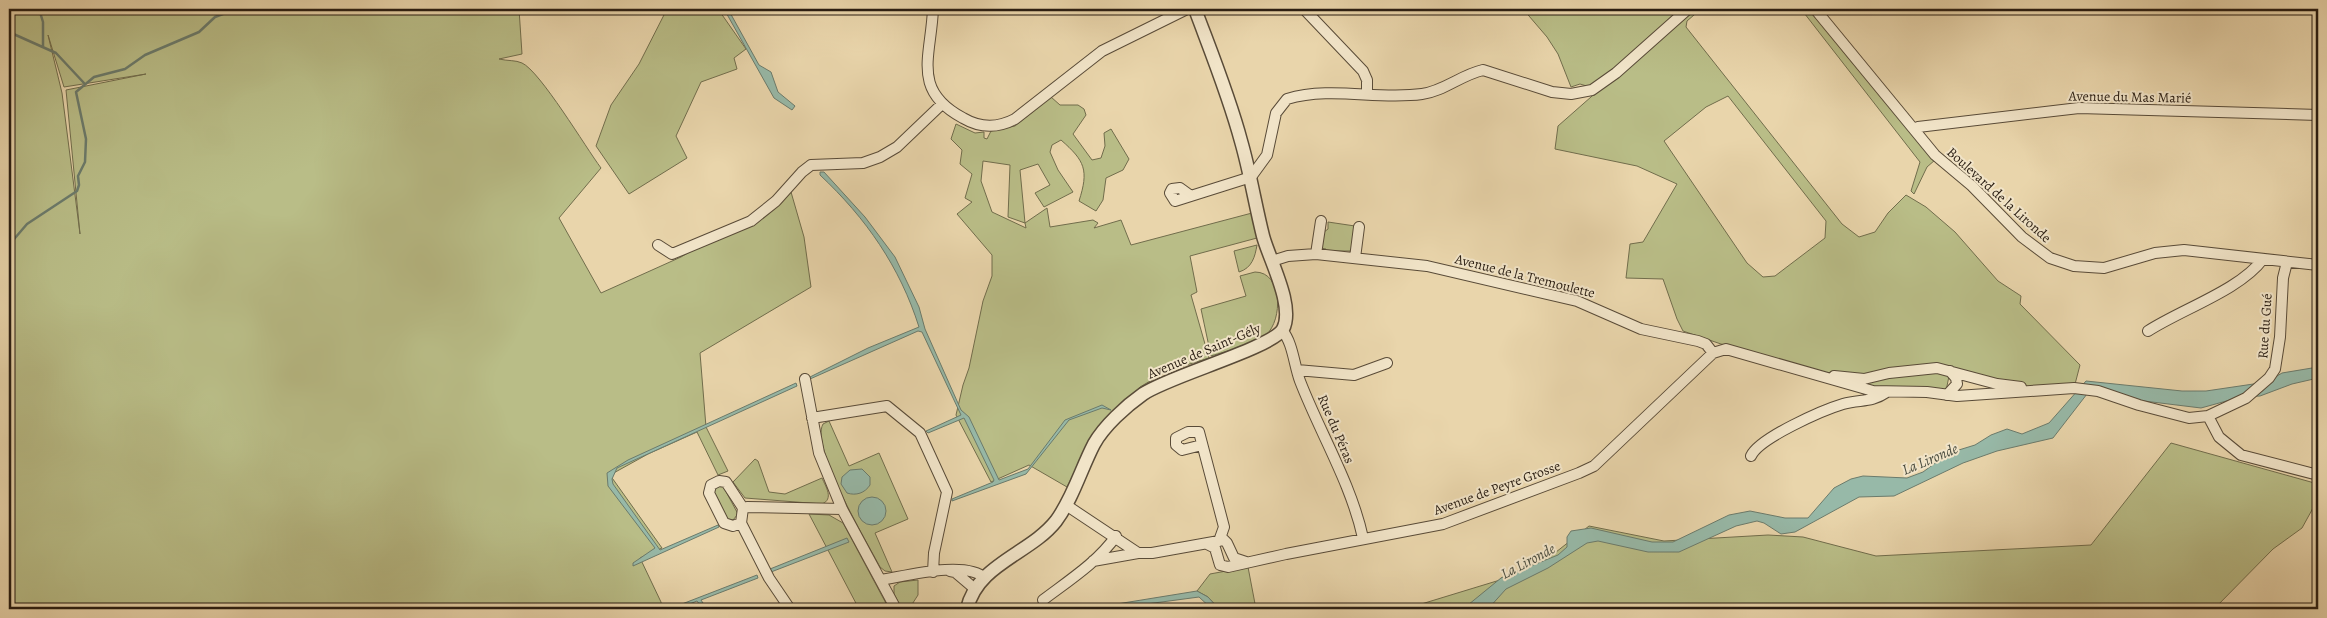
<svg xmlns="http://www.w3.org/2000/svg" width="2327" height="618" font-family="Alegreya,serif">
  <rect width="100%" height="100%" fill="#e9d5ab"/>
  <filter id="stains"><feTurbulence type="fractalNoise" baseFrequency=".004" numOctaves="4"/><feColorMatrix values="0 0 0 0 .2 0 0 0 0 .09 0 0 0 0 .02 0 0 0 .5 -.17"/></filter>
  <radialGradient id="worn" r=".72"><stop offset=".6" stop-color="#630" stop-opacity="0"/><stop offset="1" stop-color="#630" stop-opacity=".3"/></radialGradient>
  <!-- green -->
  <path fill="#b9bd87" stroke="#716d4c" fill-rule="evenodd" d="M9,9h510l3,45 -23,5c8,2 17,1 23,4 18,8 64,85 79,105l-42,50 42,75 80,-36 110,-65 13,45 7,50 -111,66 6,74 22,44 -10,4 -21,-43 -49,22 -38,21 52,73 -22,10 21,44 1,7h-653zM48,35l16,52 82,-13 -80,16 14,144 -18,-141z
    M667,9h51l28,40 -12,9 3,11 -36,13 -25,54 11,22 -58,36 -33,-48 15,-41 28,-41z
    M1523,9h86l11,5 4,-1 3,-4h57l-48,44 -46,34 -10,-3 -9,3 -13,-33 -11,-17z
    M1691,9h10l-14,12 -1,6 156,197 17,13 16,-5 13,-19 18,-18 20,12 29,25 43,49 23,15 -1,8 60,61 -6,23 -30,2 -94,-19 -4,20h-89l-29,-18 -107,-29 -38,-13 -6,-12 -14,-40 -37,-1 4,-34 13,-2 3,-5 31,-53 -40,-18 -82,-17 3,-23zM1728,96l98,125 -1,17 -50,38 -12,1 -16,-14 -83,-122 42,-34z
    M1801,9h9l40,51 85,100 -8,7 -13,27 -3,-3 9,-29z
    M1051,97l9,8h18l6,4 2,6 -13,19 19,26 9,-2 4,-12 -1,-13 7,-4 18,30 -6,11 -17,8 -3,22 -7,11 -17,-10c10,-31 6,-40 -18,-61l-9,5 -2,7 8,18 15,22 -29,15 -9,-14 15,-8 -12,-21 -18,6 5,53 22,-15 3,19 43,-7 5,3 -4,5 27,-8 10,25 121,-32 5,25 -67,18 7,36 -6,3 18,63 -42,13 -27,16 -48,51 -25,49 -38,-22 -38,17 -35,-67 7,-30 6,-17 14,-67 9,-25v-21l-35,-41 15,-12 -7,-4 7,-24 -12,-10 2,-14 -11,-11 5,-15 19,9 9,-1v6l3,1 4,-8 24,-5zM983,161l27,4 -2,52 17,6 1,5 -34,-16 -11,-31z
    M1328,222l27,4 -4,25h-25v-2l-5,-1 3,-16 4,-3z
    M1257,245c-2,12 -5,23 -18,27l-5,-21z
    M1255,272c28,0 28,48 11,63 -15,12 -37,15 -55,21l-10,-47 45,-13 -6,-20z
    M829,421l20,45 30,-13 29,66 -33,14 17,39 -7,-1 -5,-4c-13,-25 -70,-120 -57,-143z
    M2171,443l147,41v15l-16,29 -29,21 -59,60h-809l95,-29 1,-2 50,-22 38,-30 75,15 104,-6 35,2 73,19 215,-11z
    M755,459l3,2 11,31 16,2 37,-16c4,9 12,21 0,26l-77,-6 -12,-16z
    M717,486h6l15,28 -5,6h-6l-13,-25v-4z
    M809,514l20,1 14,8 46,86h-30z
    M1248,567l8,42h-37l-11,-12 -11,-6 13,-17z
    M918,580v15l-9,14h-7l-8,-15v-8l6,-4z"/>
  <!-- water -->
  <path fill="#97b9a8" stroke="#6b7b6c" d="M724,9h4l31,56 12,7 7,20 17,14 -3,4 -18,-12z
    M820,172h4l41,45 30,40 24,50 6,22 36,81 8,7 30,63 29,-11 37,-49 37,-15 9,5 -9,-2 -33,12 -43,54 -74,27v-2l41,-17 1,-2 -30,-62 -36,15 -2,-2 35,-16 -39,-83 -4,-1 -108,48v-2l58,-29 51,-21c-19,-60 -53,-109 -99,-152z
    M2318,367v11l-26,6 -32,12 -19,1 -40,11 -114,-14 -34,44 -56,13 -34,12 -69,33 -35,1 -64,35 -14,2 -17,-11 -7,-2 -21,5 -57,26h-31l-50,-11 -11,2 -39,25 -42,21 -18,20h-25l38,-31 57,-23 9,-8v-10l4,-6 20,-3 61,14h21l56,-27 21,-4 35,7h23l26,-30 17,-9 12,-3 44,2 16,-6 26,-19 26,-8 16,-10 16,-6 15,5 27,-11 37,-42 96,10h24l61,-9 15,-9z
    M796,383l1,3 -180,82 -5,11 1,5 47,66 58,-25 1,2 -86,39v-3l22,-15 -47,-62 -1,-13 21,-13z
    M862,469l8,8v8c-5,8 -14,11 -23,8l-6,-9 1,-7 8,-7z
    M858 511a14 14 0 1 1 28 0a14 14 0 1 1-28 0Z
    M847,538l2,4 -78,30 -1,-3z
    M757,575l1,3 -57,22 6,9h-4l-6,-8 -20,8h-8z
    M1197,591l11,6 11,12h-7l-13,-12 -90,12h-23z"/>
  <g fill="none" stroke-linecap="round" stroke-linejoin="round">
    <!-- stream -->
    <path stroke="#6b7b6c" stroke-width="2.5" d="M39,9l4,13v24
      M9,32l47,21 28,30
      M9,245l18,-21 50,-33 2,-6 -1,-9 7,-14 1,-23 -10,-47 18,-15 31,-8 20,-14 54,-23 16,-15 21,-8"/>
    <defs>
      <path id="minor" d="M933,9c-2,48 -22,81 30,109 17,10 35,10 52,1l87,-68 85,-42
        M1304,9l59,62 4,9v14
        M1815,9l120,146 37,31 50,51 28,21 24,8 30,2 51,-15 29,-3 134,15
        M1914,129l4,-2 161,-19 239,7
        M1191,196l-11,-8 -8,1 -2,4 5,8 76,-24 16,-22 9,-42 11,-14c44,-13 90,1 135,-5 22,-3 39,-19 61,-24l69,22 19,2 21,-4 24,-17 72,-64
        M658,245l14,9 79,-33 25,-20 26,-29 9,-7 52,-2 17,-6 17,-10 45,-43
        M1316,254l5,-33
        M1355,258l4,-31
        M1272,261l16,-5 28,-2 111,12 150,35 64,28 57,12 8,3 7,9
        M1282,330c11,13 12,35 18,51 20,52 51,102 63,157
        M2148,331c34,-22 92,-41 115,-72
        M1297,370l57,5 33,-12
        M1834,376l30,3 25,-6 48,-5 60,16 24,3
        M805,379l14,74 23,56
        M1947,395l10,-11 -1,-6 -6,-7
        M2208,416l11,21 22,18 77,20
        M812,418l75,-12 33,27 27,59 -13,61 -1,19
        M1751,456c8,-18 72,-46 92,-52 18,-5 28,-1 44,-12
        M1066,505l72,48h14l67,-12 5,-14 -25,-95h-11l-12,6v7l6,5 20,-5
        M741,523l-8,3 -9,-3 -15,-30 2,-8 8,-4 7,1 17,26
        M1222,538l5,5 7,15 12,4
        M1207,544l8,4 5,17 8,2 58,-13 157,-30 136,-51 15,-7 119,-113 13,-4 147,42 54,1 30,4 117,-8 24,3 41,14 50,13 19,-2 38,-18 23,-20 6,-9 5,-32 3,-59 4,-16
        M1093,561l45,-8
        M950,571l5,1 20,17
        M881,580c25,-4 84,-20 104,-2
        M1043,600c25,-19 55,-38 73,-64
        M790,609l-21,-31 -28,-55 2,-15 4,-1 95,2 54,100"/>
      <path id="tertiary" d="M967,609c10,-45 63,-55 89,-88 17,-23 25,-52 38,-77 10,-18 32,-38 49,-50 26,-18 129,-46 140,-65 12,-23 -14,-70 -20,-93 -8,-32 -13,-64 -22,-95 -12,-45 -30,-89 -46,-132"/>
    </defs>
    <!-- minor casing -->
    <use href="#minor" stroke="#594b38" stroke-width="12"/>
    <!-- tertiary casing -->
    <use href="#tertiary" stroke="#594b38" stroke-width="15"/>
    <!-- minor -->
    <use href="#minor" stroke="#f1e4c8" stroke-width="10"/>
    <!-- tertiary -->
    <use href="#tertiary" stroke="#f1e4c8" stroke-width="12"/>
  </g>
  <g text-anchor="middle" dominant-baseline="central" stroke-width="4" stroke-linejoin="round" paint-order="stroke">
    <!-- street labels -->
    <g font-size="14" fill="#291d12" stroke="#f1e4c8">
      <text transform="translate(2130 97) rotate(1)">Avenue du Mas Marié</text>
      <text transform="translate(1999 195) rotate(42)">Boulevard de la Lironde</text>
      <text transform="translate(1525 276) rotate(14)">Avenue de la Tremoulette</text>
      <text transform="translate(2265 326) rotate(-86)">Rue du Gué</text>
      <text transform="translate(1204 351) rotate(-23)">Avenue de Saint-Gély</text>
      <text transform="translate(1336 429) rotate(67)">Rue du Péras</text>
      <text transform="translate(1497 488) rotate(-20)">Avenue de Peyre Grosse</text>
    </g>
    <!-- water labels -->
    <g font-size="15" font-style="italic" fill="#4a4c3f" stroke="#f1e4c8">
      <text transform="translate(1930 459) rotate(-23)">La Lironde</text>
      <text transform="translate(1528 561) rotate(-28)">La Lironde</text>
    </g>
  </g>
  <!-- margin -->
  <rect width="2327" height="618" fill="none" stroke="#e9d5ab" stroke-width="30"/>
  <rect x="10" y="10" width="2307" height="598" fill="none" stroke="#291d12" stroke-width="2.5"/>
  <rect x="15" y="15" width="2297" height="588" fill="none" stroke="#291d12"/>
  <rect width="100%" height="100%" filter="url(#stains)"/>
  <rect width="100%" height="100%" fill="url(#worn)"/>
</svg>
